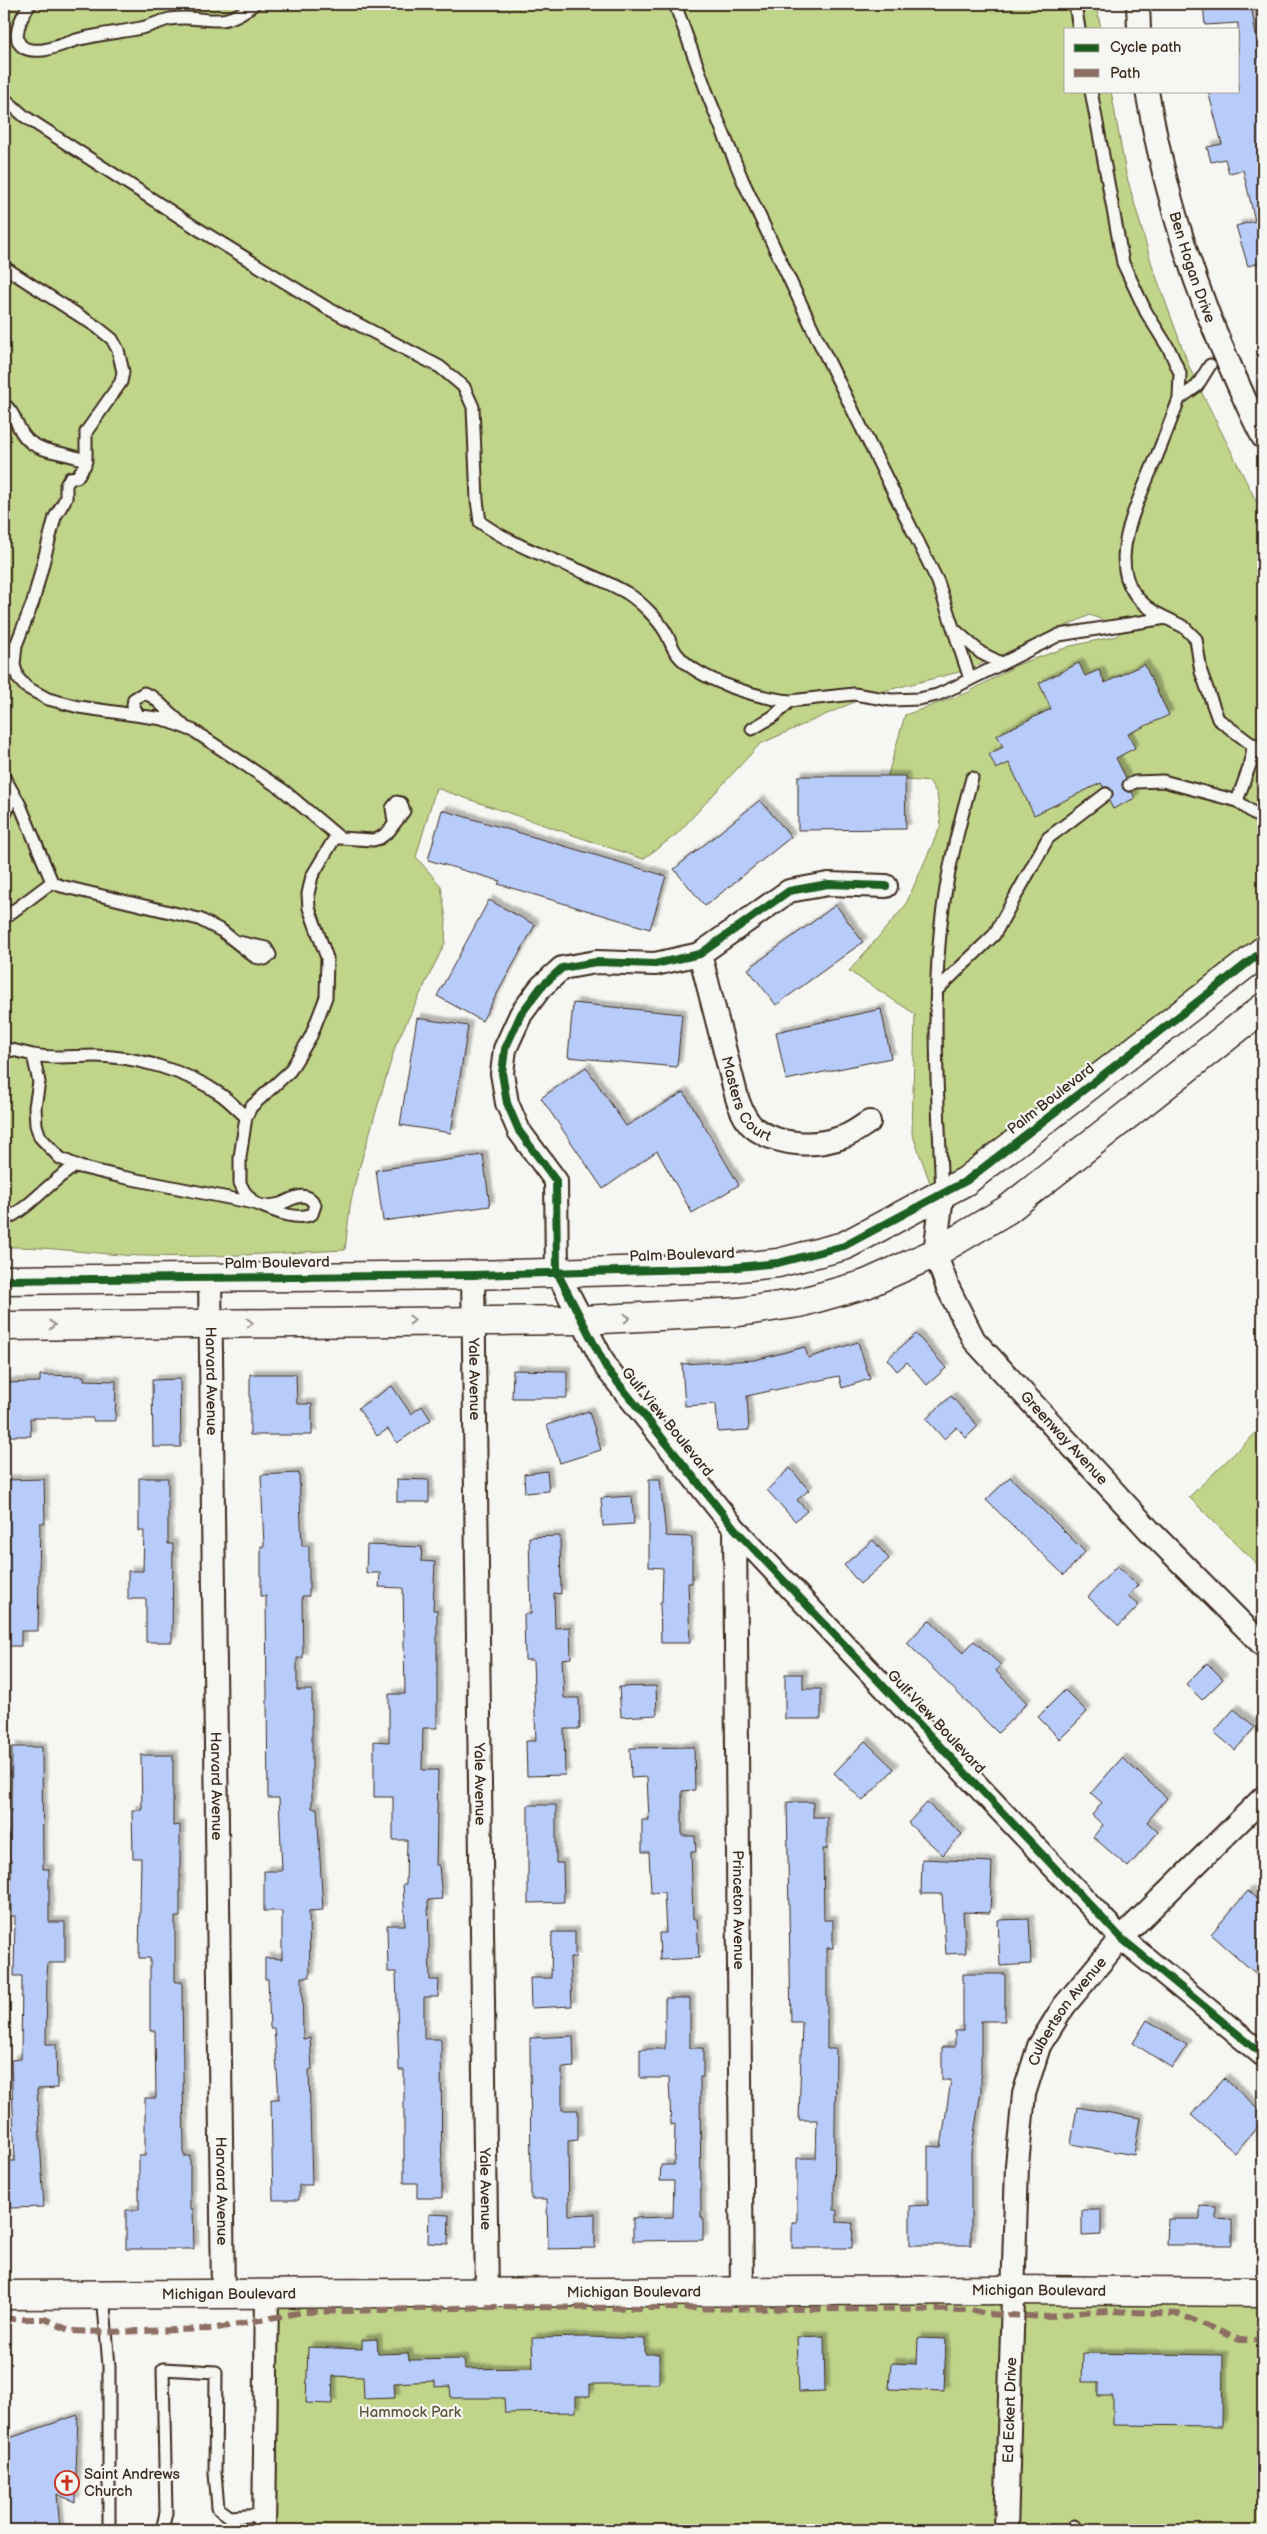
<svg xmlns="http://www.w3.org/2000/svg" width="1267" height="2534" font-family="'Balsamiq Sans',sans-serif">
  <defs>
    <filter id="shadow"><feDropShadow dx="4.5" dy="-4.5" stdDeviation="1" flood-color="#0004"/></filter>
  </defs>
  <rect width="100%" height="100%" fill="#f6f6f2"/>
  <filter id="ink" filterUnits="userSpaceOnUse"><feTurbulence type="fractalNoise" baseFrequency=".02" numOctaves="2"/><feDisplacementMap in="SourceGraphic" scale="10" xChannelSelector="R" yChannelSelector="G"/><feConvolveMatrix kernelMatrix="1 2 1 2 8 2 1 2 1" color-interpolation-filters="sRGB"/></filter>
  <g filter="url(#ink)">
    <!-- green -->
    <path fill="#c0d58a" stroke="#7e8054" d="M4,4h1092l5,25h-35v62h45l15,83 26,91 38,104 73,146v420l-237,187 -85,62 -8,-1 -1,5 -20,-55 3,-119 -66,-43 56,-65 36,-81 -4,-31 -7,-12 -43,-4 18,-63 62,-22 50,-28 54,-19 46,-10 6,-8 -33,-13 -123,55 -95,24 -112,50 -83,90 -34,25 -207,-71 -20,69 25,29 5,33 -1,24 -49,101 -40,135 -6,27 -5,44c-67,3 -134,8 -201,6 -47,-1 -93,-10 -140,-9z
      M1263,1426v144l-74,-73z
      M267,2293l996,6v231h-999z"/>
    <!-- building -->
    <path fill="#b7ccfb" stroke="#3b2a1e" filter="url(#shadow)" d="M1203,4h48l9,58 3,-1v201l-15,4 -12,-40 19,-5 -12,-51 -14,3 -4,-14 -14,3 -4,-15 15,-3 -14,-53h30v-68l-33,2z
      M1079,663l6,13 14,-6 6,13 39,-19 25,51 -41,19 7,14 -19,10 10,20 -4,6 1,5 5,3h4l3,6 -22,11 -4,-8 4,-5 -1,-6 -4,-3h-5l-2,-4 -67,32 -25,-52 -13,6 -7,-15 14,-7 -6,-12 54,-26 -12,-26z
      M798,776h107l1,53 -108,1z
      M760,800l31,37 -86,69 -31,-37z
      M442,810l224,66 -16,53 -152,-45 2,-3 -72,-21z
      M489,900l46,25 -53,96 -45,-25z
      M836,905l27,37 -87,63 -28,-36z
      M573,1003l109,11 -5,53 -109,-10z
      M881,1009l10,49 -105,22 -10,-48z
      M417,1018l51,8 -17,107 -51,-8z
      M586,1067l40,59 58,-34 55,93 -47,28 -35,-62 -54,38 -62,-91z
      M483,1155l7,51 -107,15 -7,-51z
      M916,1334l30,34 -19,17 -20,-23 -10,9 -10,-12z
      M858,1342l12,37 -28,9 -3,-12 -92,20 2,34 -31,2 -2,-28 -31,2 -3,-42 73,-4 50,-13 3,11z
      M513,1370l54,1v27h-55z
      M250,1374h46l1,30h15v31h-62z
      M40,1375l44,1v4l32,1 -1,40h-22v-3h-63l1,18h-27v-53l36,-1z
      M180,1379l1,68h-28l-1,-67z
      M392,1386l19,28 11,-8 9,14 -34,23 -9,-14 -11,7 -19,-28z
      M951,1396l27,30 -12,12 -9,-11 -13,12 -18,-20z
      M589,1411l12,39 -41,13 -13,-38z
      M790,1468l19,22 -12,10 10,11 -12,10 -28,-31z
      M547,1471l2,20 -24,2 -1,-19z
      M299,1473l3,73h7v50h-7l1,62h-6v32h15v118h5l6,102 -14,1 1,66h-8l1,62 7,-1 2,31 -3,1 3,115h-13v15h-26l-2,-101h8l-5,-71h-4l-2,-49h-3v-21l17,1v-48h-18v-40h18l-3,-73h-11l-2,-202h-5v-50h3l-3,-71z
      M1010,1477l75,75 -21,23 -78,-75z
      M139,1478h29v66h5l-1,98h-26v-43h-18v-28h15l1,-40h-5z
      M44,1479l1,44h-5l-2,108h-17v15h-17l2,-166z
      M397,1479l32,1v22h-32z
      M649,1479h11l6,57 26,1v46h-4l2,60h-29l-1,-41h2l1,-34 -14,-1z
      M632,1496l2,28 -31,2 -2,-28z
      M560,1536l1,58 -7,-1 1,35 15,-1 1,31 -9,1 2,39h15l1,31h-16l1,46 -38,1 -1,-35h10l-3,-81h-8l-1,-46h7l-2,-77z
      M873,1540l16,19 -29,25 -16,-19z
      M367,1545l55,2 -1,14 14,1 -2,48h4v118h-14l-1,42h16l-2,95h3l3,34 -14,1 2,80h9l-1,17h-14v42h17l1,159h-25v-15h-13v-113h-5l-3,-98h-8l-1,-47h18l-2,-41h3l1,-44h-14v-43h-19v-56l15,1v-48h16l-2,-106 -24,-1 1,-14h-14z
      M1117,1566l21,19 -10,11 11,9 -20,21 -31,-29z
      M929,1620l34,33 11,-12 27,24 -5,6 31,32 -29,30 -91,-90z
      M1207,1663l16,16 -21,21 -16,-16z
      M785,1674h18v15h18v30h-36z
      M656,1686l1,29 -36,2 -2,-30z
      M1065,1690l22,22 -27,27 -22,-22z
      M1234,1709l21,18 -20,23 -21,-18z
      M865,1741l29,28 -31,32 -29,-28z
      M12,1747h30l1,122h6v53h16v41h-17l-1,13 -1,68h10l1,44 -20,1 7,118 -34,1 -2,-47h7l-4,-101 10,-1 1,-83h-8l1,-60h-4v-56h-2l-1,-49h3z
      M694,1747l1,43 -13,1v45h13l1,16h-5l2,67h4l2,39 -39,2 -1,-27h7l-2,-41 -13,1 -2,-41h-7v-32h7l-2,-43 -16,1 -1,-30z
      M141,1755h32v71l7,-1v92h-5v65h7l2,174h6v53h3l1,40h-68v-39h13v-54h6v-58h11l-1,-67h-5v-73h-11l2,-100h-8l-1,-48h10z
      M1122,1758l45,40 -20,24 11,10 -30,35 -35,-30 10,-12 -11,-10 10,-12 -11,-10z
      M787,1802h26v15h14v32h-4l1,71h9v28h-6v101h9l-2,161h3v12l16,1 -1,25h-60v-26h5v-64h19l1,-38h-18l3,-98h-11z
      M927,1803l35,31 -19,21 -35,-32z
      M528,1805h28v58h7l1,39 -36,1z
      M922,1859l70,3 -2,51 -27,-1 3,41 -20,1 -4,-60h-21z
      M1248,1891l15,13v76l-52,-46z
      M1029,1919l2,45 -31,2 -2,-46z
      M552,1932h23v26h-5l2,48 -41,2 -1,-30h21z
      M963,1974h42v47h-24v70l-10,61v93h-61v-39l18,-1v-59l13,1 10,-67h-9v-33h13v-16h8z
      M665,1998h25v50h13v29h-3l1,140h2v23l-70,1v-23l40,-1 1,-36h-14l1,-16h13l1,-41 -4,1 -2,-47h-29v-29h25z
      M1147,2020l40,25 -15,23 -39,-25z
      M573,2036l1,31 -12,1v42h16v30l-10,1 1,74 26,-1v34l-47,1 -1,-50h-16l-1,-161z
      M1224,2078l39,35v7l-28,33 -44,-38z
      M1077,2107l63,11 -6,37 -63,-11z
      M1200,2206l16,1v12l16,1v25h-65l1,-26h32z
      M1082,2210h19v25l-19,1z
      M429,2214l20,1 -1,29 -20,-1z
      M824,2336l1,55 -26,1 -2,-55z
      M589,2337l56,2v15h14v30h-69v12h-14v16l-71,1 -1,-15h-53l-1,-12 -15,1v-6l-41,2 1,15 -31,1 -1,-22 -30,-1 -1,28 -26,-1 2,-56 54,2v-9l15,-1 1,15 30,-1 1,7 55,-1 1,10 68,-1 -1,-30z
      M918,2338l28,1 -2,52 -55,-2 2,-26 26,1z
      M1083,2353l140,2 -1,71 -109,-1v-29h-15v-14h-16z
      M78,2415l-3,87 -18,-8 3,36h-56v-90z"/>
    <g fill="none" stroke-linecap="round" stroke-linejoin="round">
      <defs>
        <path id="lane" d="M30,4c-13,19 -25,50 13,46 13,-2 25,-8 37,-11 20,-5 41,-7 61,-11 10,-2 19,-7 29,-9 35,-6 49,14 84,-15
          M675,4l34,94 34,83 76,161 119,240 32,97
          M1075,4l4,25
          M1091,91l32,172 23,49 23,37 11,24 -1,26
          M4,98l20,18 171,111 132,81 113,59 24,20 9,20 4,93 3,22c44,32 100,44 147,71 14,9 31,26 39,40 4,7 6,15 11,21 20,26 81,44 113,47
          M4,267l93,60 15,12 6,11 5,22 -2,10 -35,50v26l-1,7 -8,12 -7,1 -4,7v13l-11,19 -22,85 -17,43 -2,20 4,13 8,9 22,12 31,8 84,12 31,12 89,59 57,48 33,2 7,-2 9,-7 15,-20 -3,-8 -4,-1 -5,6 2,14
          M4,404c13,10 12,27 26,38 16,12 38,10 56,19
          M1166,618l18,9 12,12 5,33 17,47 45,34
          M956,631l25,22 20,10
          M138,715l-5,-10 1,-6 10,-6 9,4 30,28
          M752,729l22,-13 16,-15 64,-7 37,6 28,-1 18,-4 20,-9 102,-51 107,-17c-69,-31 -37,-96 -15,-148 10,-23 19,-47 28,-71l18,-13 13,-21
          M4,777c8,14 7,26 0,40
          M8,784l12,21 32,77 9,4 138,33 23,12 33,26 10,2 5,-4 -4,-7 -28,-6
          M1129,785l6,-3 28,-1 74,20 26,19
          M1237,801l14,-39 2,-18
          M4,918l48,-36
          M938,989l56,-54 54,-97 58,-44
          M4,1048l29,7 6,27 -4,25 1,18 4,12 20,21 20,9 42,10 132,26 -10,-12 -4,-8v-26l6,-40 5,-10 39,-36 21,-35 15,-39 1,-39 -18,-50 -1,-14 4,-18 24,-40
          M33,1055c21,4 41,1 62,1 39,0 92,15 125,38 9,6 17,15 26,23
          M942,1194c-4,-94 -12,-200 2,-293 6,-42 17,-83 28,-123
          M254,1203c17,6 41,19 58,11l3,-9c-8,-15 -21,-7 -32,-2 -6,2 -14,3 -21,3
          M4,1220c27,-12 45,-39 72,-54
          M103,2294l6,72v161l3,3
          M162,2530l4,-17 -3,-144 53,3 -1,101 3,35 12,9 34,-2
          M1075,2530v-4"/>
        <g id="street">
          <path d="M1138,4l1,25"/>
          <path id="s1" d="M1147,91c17,98 45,193 87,284 9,20 18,42 29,62"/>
          <path d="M886,886l-58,-2 -39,7 -89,63 -45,10 -59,-2 -34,6 -21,19 -20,27 -16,35 -3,24 5,30 12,28 37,50 1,91 50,97 128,160 386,409 142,117"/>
          <path id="s2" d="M700,954l37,144c4,12 9,25 20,32 24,16 59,17 86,7 9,-3 18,-10 26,-15"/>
          <path id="s3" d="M942,1196l-7,57 13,35 26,52 175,190 114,115"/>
          <path id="s4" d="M473,1275l14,1019"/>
          <path id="s5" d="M210,1277l13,1016"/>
          <path id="s6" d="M735,1529l7,763"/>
          <path d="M264,2530l3,-237"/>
          <path id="s7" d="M1006,2530l11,-365 7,-71 15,-48 25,-40 57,-68 142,-140"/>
        </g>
        <g id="secondary">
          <path d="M4,1280l469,-5 256,-7 49,-5 66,-17 122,-65 297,-230"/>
          <path d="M4,1326l578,-6 157,-8 60,-9 67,-19 69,-31 72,-43 256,-202"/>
          <path id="s8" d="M4,2295l1008,-5 251,2"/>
        </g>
      </defs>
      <!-- lane casing -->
      <use href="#lane" stroke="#3b2a1e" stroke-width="15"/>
      <!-- street casing -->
      <use href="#street" stroke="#3b2a1e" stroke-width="26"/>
      <!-- secondary casing -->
      <use href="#secondary" stroke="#3b2a1e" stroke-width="31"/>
      <!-- lane -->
      <use href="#lane" stroke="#f6f6f2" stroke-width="11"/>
      <!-- street -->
      <use href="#street" stroke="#f6f6f2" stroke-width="22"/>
      <!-- secondary -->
      <use href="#secondary" stroke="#f6f6f2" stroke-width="28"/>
      <!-- quiet -->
      <path stroke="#8d6e63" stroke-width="6" stroke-dasharray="12 6" stroke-linecap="butt" d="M4,2319h41l26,12 35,1 106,-3 91,-17 191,-5 477,3 15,4 63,3 28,-5 35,-1 67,3 61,26h23"/>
      <defs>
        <path id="cycleway" d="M886,886l-58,-2 -39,7 -89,63 -45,10 -59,-2 -34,6 -21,19 -20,27 -16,35 -3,24 5,30 12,28 37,50 1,91 50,97 128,160 386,409 142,117
          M4,1280l469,-5 256,-7 49,-5 66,-17 122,-65 297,-230"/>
      </defs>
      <!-- cycleway casing -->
      <use href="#cycleway" stroke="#f6f6f2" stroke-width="11"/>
      <!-- cycleway -->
      <use href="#cycleway" stroke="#1b5e20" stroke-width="8"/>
    </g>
    <!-- one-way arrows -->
    <defs><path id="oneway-chevron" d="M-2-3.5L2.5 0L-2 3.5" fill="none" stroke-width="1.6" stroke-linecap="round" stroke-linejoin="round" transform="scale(1.25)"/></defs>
    <g stroke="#989088">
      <use href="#oneway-chevron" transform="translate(627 1318) rotate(-2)"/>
      <use href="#oneway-chevron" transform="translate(412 1320) rotate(-1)"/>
      <use href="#oneway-chevron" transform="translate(250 1323) rotate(-1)"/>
      <use href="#oneway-chevron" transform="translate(52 1325) rotate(-1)"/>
    </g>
  </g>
  <!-- icons -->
  <defs>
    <symbol id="church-ring" viewBox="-11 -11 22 22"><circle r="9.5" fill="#f6f6f2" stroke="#c8321e" stroke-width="1.5"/><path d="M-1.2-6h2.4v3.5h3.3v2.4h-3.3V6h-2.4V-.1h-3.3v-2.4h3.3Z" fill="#c8321e"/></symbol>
  </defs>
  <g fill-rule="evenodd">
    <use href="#church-ring" x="53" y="2469" width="28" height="28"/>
  </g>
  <g text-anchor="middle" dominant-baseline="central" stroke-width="4.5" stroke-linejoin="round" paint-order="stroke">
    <!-- street labels -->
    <g font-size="15" fill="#3b2a1e" stroke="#f6f6f2">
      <text stroke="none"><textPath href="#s1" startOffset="182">Ben Hogan Drive</textPath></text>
      <text stroke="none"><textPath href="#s2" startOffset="154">Masters Court</textPath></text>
      <text transform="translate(1051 1099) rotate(-38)">Palm Boulevard</text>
      <text transform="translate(682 1255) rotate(-2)">Palm Boulevard</text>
      <text transform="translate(277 1263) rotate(-1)">Palm Boulevard</text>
      <text stroke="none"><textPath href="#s4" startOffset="104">Yale Avenue</textPath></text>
      <text stroke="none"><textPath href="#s5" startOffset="104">Harvard Avenue</textPath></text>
      <text transform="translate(667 1422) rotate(51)">Gulf View Boulevard</text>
      <text stroke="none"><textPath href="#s3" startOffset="286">Greenway Avenue</textPath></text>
      <text transform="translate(936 1722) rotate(47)">Gulf View Boulevard</text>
      <text stroke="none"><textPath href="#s4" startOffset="509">Yale Avenue</textPath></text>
      <text stroke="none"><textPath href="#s5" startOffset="509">Harvard Avenue</textPath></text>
      <text stroke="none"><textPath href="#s6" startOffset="381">Princeton Avenue</textPath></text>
      <text stroke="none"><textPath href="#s7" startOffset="531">Culbertson Avenue</textPath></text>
      <text stroke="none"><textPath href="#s4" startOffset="914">Yale Avenue</textPath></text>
      <text stroke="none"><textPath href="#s5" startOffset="914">Harvard Avenue</textPath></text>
      <text stroke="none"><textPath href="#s8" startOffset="1035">Michigan Boulevard</textPath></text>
      <text stroke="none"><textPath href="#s8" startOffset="630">Michigan Boulevard</textPath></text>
      <text stroke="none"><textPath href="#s8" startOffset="225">Michigan Boulevard</textPath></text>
      <text stroke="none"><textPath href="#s7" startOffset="120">Ed Eckert Drive</textPath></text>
    </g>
    <!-- park labels -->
    <g font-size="15" fill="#5c5539" stroke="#f6f6f2">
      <text x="410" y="2412">Hammock Park</text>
    </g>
    <!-- poi labels -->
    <g font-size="15" fill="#3b2a1e" stroke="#f6f6f2" text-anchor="start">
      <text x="84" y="2474">Saint Andrews<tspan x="84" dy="17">Church</tspan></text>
    </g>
  </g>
  <!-- margin -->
  <rect width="1267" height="2534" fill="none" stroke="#f6f6f2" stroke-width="20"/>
  <rect x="10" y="10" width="1247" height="2514" fill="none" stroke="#3b2a1e" stroke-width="2" filter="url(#ink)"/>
  <!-- legend -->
  <rect x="1064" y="28" width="175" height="65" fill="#f6f6f2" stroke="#aba49d"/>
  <rect x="1074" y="44" width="25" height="8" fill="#1b5e20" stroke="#aba49d"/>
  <text x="1110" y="52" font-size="15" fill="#3b2a1e">Cycle path</text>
  <rect x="1074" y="69" width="25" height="8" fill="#8d6e63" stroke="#aba49d"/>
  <text x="1110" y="78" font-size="15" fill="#3b2a1e">Path</text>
</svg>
